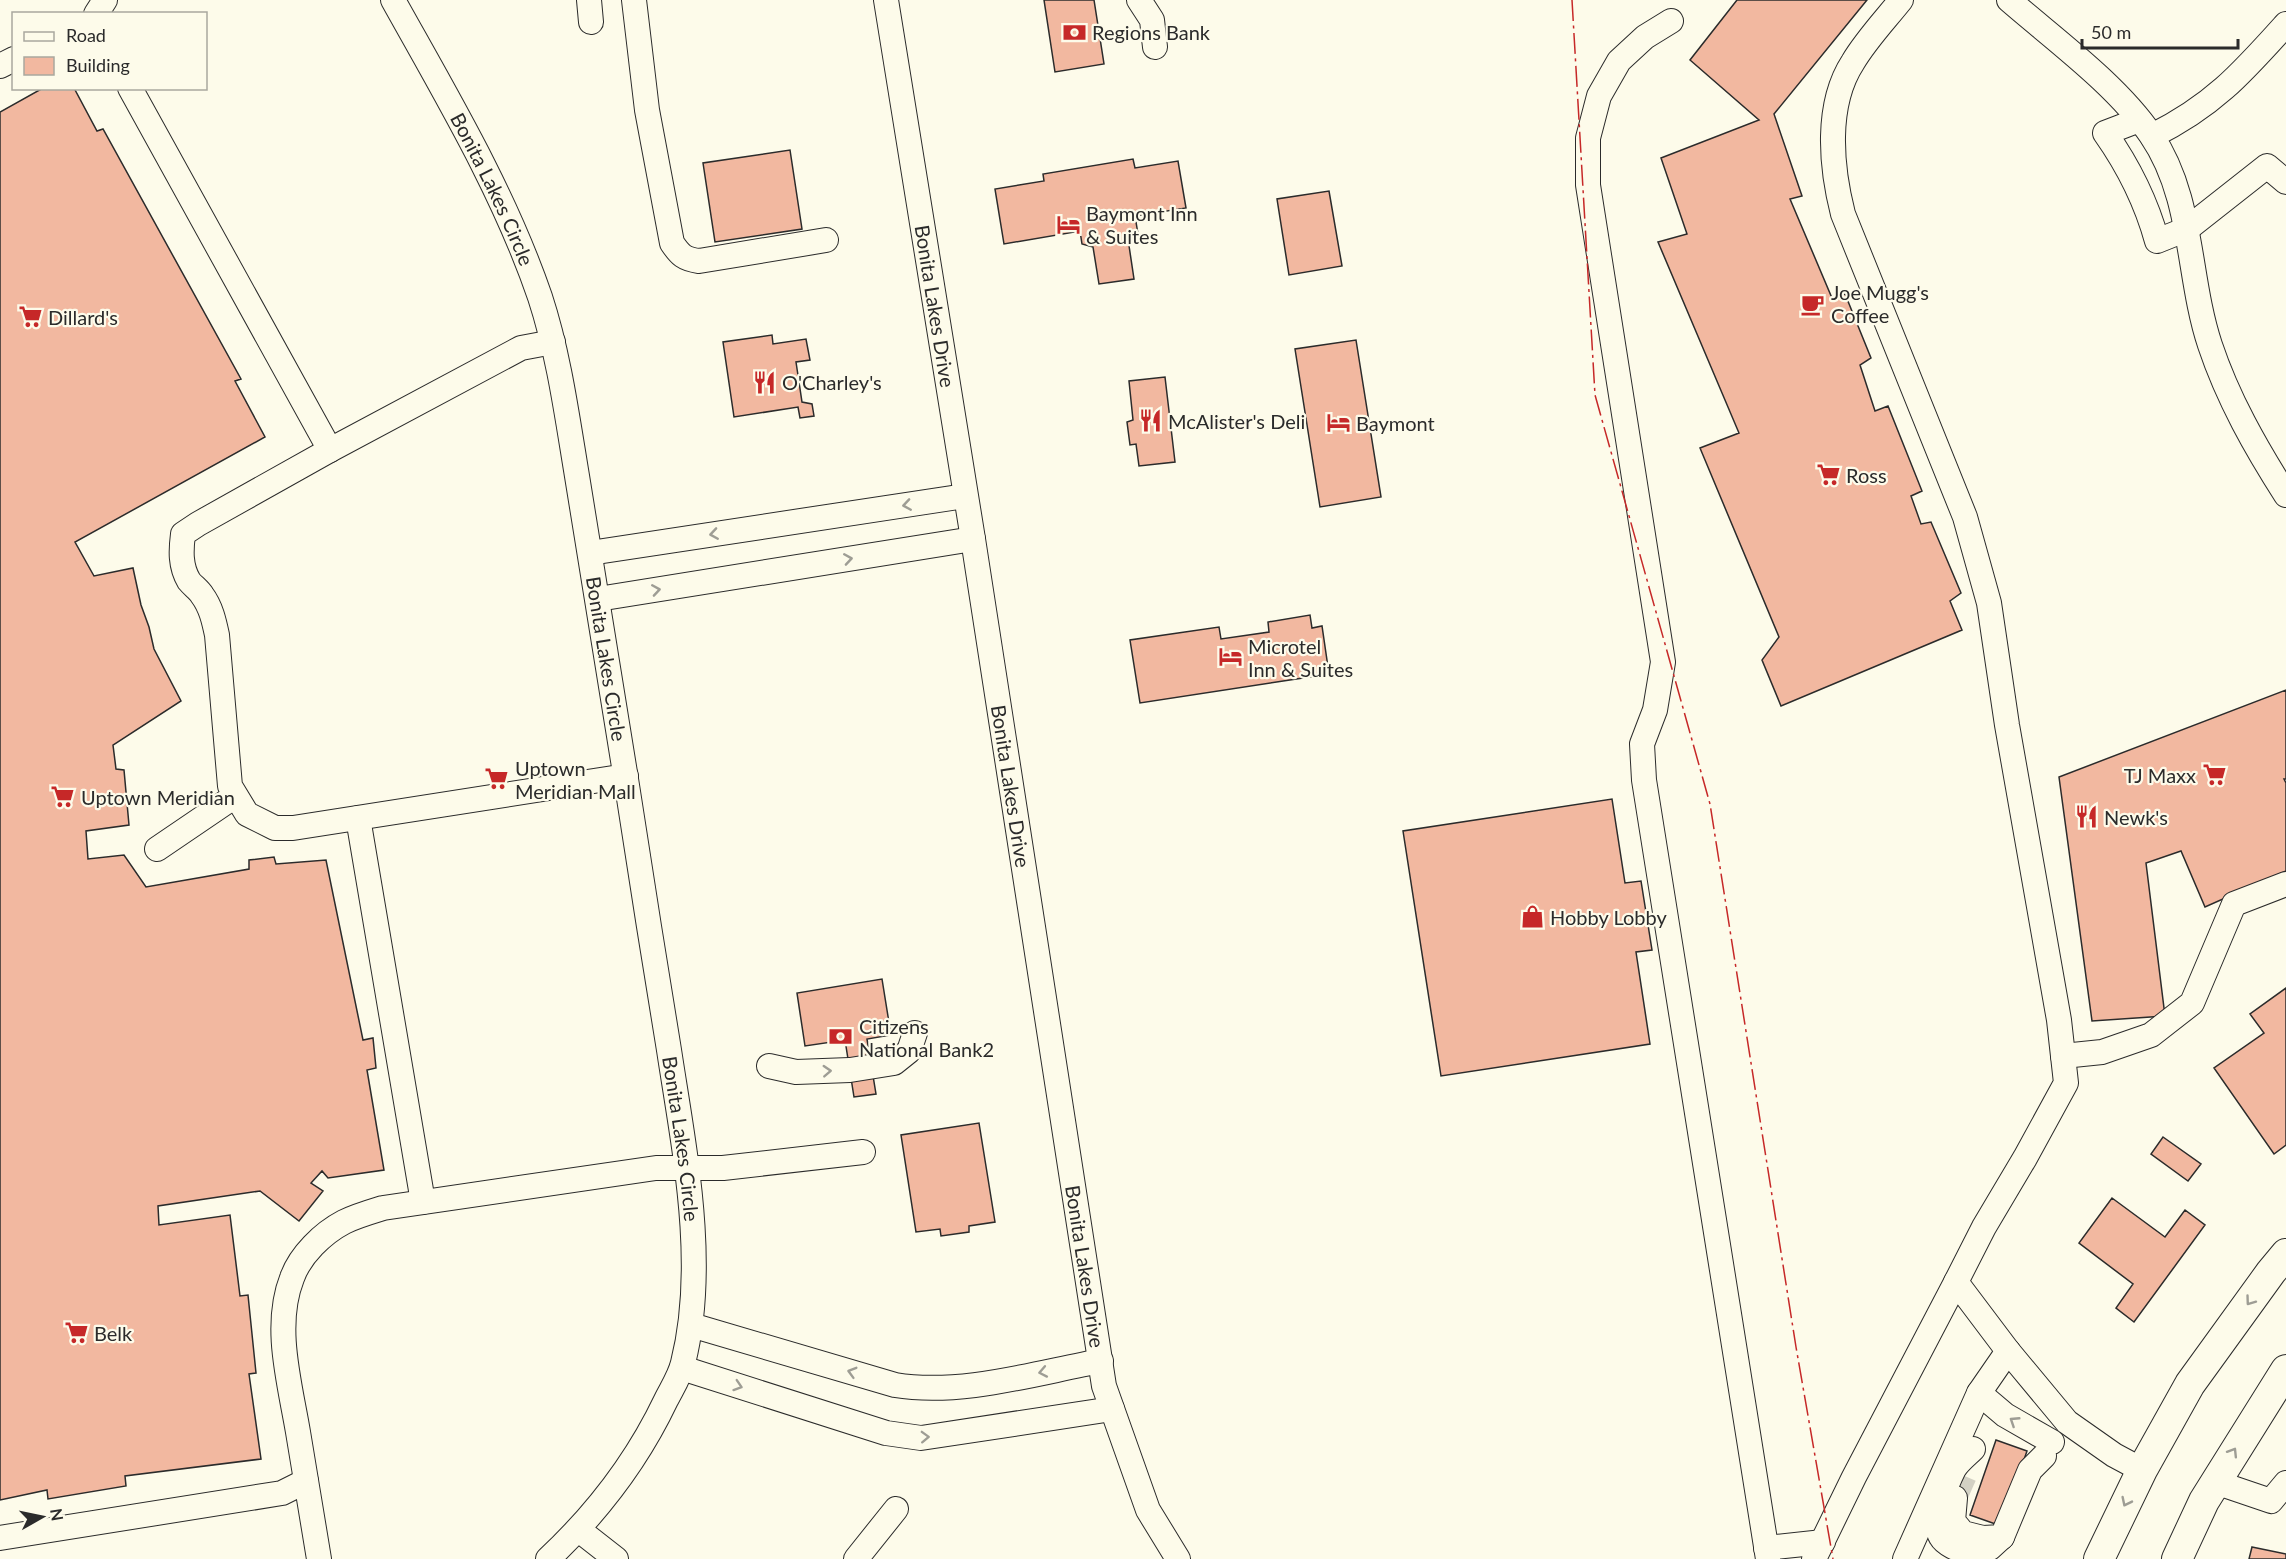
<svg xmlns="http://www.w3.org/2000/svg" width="2286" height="1559" font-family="Lato,sans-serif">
  <rect width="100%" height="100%" fill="#fdfbea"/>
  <!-- building -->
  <path fill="#f2b8a0" stroke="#2b2b2b" stroke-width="1.5" d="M1044,0h50l10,64 -49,8z
    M1737,0h130l-93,114 28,82 -12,3 42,99 13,-4 26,64 -11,7 15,46 13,-5 34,85 -11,5 10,28 10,-2 30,71 -11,8 12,29 -181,76 -19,-46 17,-23 -79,-189 39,-15 -81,-191 29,-8 -26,-76 98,-38 -69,-60z
    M43,88h31l23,43 6,-2 138,250 -6,2 30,56 -190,105 19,34 39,-8 8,37 8,22 5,22 27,52 -68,44 3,24 8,1 5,55 -43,6 2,28 36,-4 22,32 103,-18v-9l25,-3 2,7 50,-4 37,180 10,-2 3,30 -9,2 17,100 -56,8 -6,-7 -11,12 12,8 -24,30 -39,-30 -102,15 1,19 71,-10 10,81 8,-1 8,78 -7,1 12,85 -136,17 1,10 -78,13 -1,-9 -47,10v-1388z
    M790,150l12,79 -87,13 -12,-79z
    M1133,159l2,9 43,-7 8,47 -51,8 3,18 -10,5 6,40 -35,5 -6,-37 -11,-3 -2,-13 -76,13 -9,-55 49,-8 -1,-7z
    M1329,191l13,75 -53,9 -12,-76z
    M772,335l1,9 33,-5 4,21 -14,2 6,40 10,2 2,12 -14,2 -2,-11 -64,10 -11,-75z
    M1356,340l25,157 -61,10 -25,-158z
    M1165,377l10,85 -36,4 -3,-22 -6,1 -3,-23 6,-2 -4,-39z
    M1310,615l2,13 10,-2 7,48 -189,29 -10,-63 89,-13 2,12 48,-7 -1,-10z
    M2286,690v89h-2l2,4v88l-81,36 -24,-56 -35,12 19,153 -73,5 -33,-244z
    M1612,799l13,84 16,-2 11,69 -16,2 14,92 -209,32 -38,-245z
    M882,979l9,56 -24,4 9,55 -22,3 -9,-57 -40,6 -8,-53z
    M2286,988v157l-12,9 -60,-86 50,-35 -14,-19z
    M979,1123l16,99 -26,4v6l-28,4 -1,-7 -24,3 -15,-97z
    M2163,1137l38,27 -13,17 -37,-27z
    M2112,1198l53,39 20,-27 20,15 -71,97 -18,-14 17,-24 -54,-41z
    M1996,1440l31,11 -26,75 -31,-11z
    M2252,1547l34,7v5h-37z"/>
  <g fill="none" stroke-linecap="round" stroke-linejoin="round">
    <!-- minor-tunnel -->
    <path stroke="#d3d1c4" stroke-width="24" stroke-dasharray="24 12" stroke-linecap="butt" d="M1955,1498l11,-25"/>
    <defs>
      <g id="minor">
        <path id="s1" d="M393,0c54,97 111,192 147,297 19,58 27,119 37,179 17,101 33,202 49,303 14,90 28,181 43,271 15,99 39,214 14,313 -3,13 -11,25 -17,37 -29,61 -69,113 -118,159"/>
        <path d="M589,0l2,22"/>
        <path d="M634,0l13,110 25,133c8,12 12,16 27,18l127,-21"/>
        <path id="s2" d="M886,0l87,539 131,847 44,124 30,49"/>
        <path d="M1139,0l13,20 3,27"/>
        <path d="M1901,0c-16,20 -35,40 -48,62 -28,43 -22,105 -10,152l122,303 24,86 18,122 52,295 7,63 -41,75 -41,69 -28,55 52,69 59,71 47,33 28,15"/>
        <path d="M2009,0c46,40 108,85 142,135 43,63 36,141 59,210 18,54 46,103 76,150"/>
        <path d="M96,14l9,-14"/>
        <path d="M1671,21l-26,16 -26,24 -20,35 -11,42v47l75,477 -8,48 -13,34 2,36 124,779"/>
        <path d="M0,66l14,-7"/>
        <path d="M130,88l200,362"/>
        <path d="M2139,120l-34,13c24,34 41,68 52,108l30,-12 80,-63 19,16"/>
        <path d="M2152,136c61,-30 90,-63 134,-112"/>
        <path d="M553,342l-32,6 -191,102 -132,74 -15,10c-2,16 -3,32 6,47 4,5 10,9 13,14 9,12 12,26 15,40l13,151 17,28 28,14h18l333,-52"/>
        <path d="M590,553l375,-57"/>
        <path d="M598,599l375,-60"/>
        <path d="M358,818l65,384"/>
        <path d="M157,849l78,-53"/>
        <path d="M2063,1056l39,-4 49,-17 41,-32 42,-99 52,-20"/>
        <path d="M769,1066l27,6 54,-2 44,-7 15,-12 6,-18"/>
        <path d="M691,1325l204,60c66,11 140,-12 206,-24"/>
        <path d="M682,1368l204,65 35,5 191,-29"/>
        <path d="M1979,1393l26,22 47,27"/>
        <path d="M1973,1449c-6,6 -15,13 -19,20 -8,16 -23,52 -13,68 5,9 22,14 32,18l17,-7 12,-11"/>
        <path d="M2215,1482l56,19 15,-18"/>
        <path d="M1955,1498l-2,23 10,12 20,5 19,-1 28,-67 14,-14"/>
        <path d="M579,1530l37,29"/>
        <path d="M0,1538l282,-45 24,-12"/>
        <path d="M1766,1548l57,-6"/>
        <path d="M319,1559c-7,-42 -14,-85 -21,-127 -8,-48 -25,-106 -6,-154 8,-23 31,-45 52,-56 12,-6 26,-10 39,-14l273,-40h67l140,-16"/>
        <path d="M856,1559l40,-50"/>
        <path d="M1814,1559l40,-82 102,-195"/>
        <path d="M1905,1559l74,-166 29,-42"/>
      </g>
      <path id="major" d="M2099,1559l43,-89 48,-86 81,-112 15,-18
        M2177,1559l27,-58 82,-131"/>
    </defs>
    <!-- minor casing -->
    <use href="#minor" stroke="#2b2b2b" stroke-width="26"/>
    <!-- major casing -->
    <use href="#major" stroke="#2b2b2b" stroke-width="32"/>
    <!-- minor -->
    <use href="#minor" stroke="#fdfbea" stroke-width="24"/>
    <!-- major -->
    <use href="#major" stroke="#fdfbea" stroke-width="30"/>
    <!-- power -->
    <path stroke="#c62828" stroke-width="1.5" stroke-dasharray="21 4.5 3 4.5" stroke-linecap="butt" d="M1572,0l23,395 115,409 86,543 37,212"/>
  </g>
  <!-- one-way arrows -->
  <defs><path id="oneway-chevron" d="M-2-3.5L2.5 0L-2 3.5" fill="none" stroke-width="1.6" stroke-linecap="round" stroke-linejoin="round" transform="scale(1.5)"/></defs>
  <g stroke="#9e9d94">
    <use href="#oneway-chevron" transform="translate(907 505) rotate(171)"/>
    <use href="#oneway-chevron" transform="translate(714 534) rotate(171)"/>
    <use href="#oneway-chevron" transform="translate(848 559) rotate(-9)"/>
    <use href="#oneway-chevron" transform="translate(656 590) rotate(-9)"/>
    <use href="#oneway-chevron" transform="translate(827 1071) rotate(-3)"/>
    <use href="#oneway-chevron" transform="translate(2250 1301) rotate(126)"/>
    <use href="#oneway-chevron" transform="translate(852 1372) rotate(-164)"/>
    <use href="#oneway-chevron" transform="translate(1043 1372) rotate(169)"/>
    <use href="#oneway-chevron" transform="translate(738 1386) rotate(18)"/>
    <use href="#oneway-chevron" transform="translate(2014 1421) rotate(-147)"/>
    <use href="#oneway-chevron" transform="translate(925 1437) rotate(-2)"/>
    <use href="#oneway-chevron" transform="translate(2233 1452) rotate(-58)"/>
    <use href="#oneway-chevron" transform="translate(2126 1502) rotate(116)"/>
  </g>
  <!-- icons -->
  <defs>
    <symbol id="bank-bare" viewBox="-9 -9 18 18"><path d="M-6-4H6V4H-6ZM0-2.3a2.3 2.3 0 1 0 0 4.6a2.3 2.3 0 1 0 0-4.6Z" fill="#c62828" stroke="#fdfbea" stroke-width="2.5" paint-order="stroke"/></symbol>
    <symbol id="hotel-bare" viewBox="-9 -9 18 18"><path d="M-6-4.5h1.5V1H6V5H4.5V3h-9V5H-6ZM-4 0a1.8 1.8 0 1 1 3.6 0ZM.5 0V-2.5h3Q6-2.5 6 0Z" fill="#c62828" stroke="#fdfbea" stroke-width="2.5" paint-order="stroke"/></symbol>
    <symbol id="cafe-bare" viewBox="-9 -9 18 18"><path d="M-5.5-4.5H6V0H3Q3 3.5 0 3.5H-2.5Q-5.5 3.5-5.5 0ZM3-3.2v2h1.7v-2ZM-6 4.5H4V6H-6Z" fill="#c62828" stroke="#fdfbea" stroke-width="2.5" paint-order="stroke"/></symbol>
    <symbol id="supermarket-bare" viewBox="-9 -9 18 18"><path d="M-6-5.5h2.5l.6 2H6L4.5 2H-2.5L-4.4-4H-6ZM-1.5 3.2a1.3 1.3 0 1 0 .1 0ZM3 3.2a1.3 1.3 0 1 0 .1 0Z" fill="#c62828" stroke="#fdfbea" stroke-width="2.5" paint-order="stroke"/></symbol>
    <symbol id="restaurant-bare" viewBox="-9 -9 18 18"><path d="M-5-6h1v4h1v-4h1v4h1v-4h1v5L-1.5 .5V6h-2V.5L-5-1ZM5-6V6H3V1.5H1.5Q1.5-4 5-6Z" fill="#c62828" stroke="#fdfbea" stroke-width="2.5" paint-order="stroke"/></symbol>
    <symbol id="shop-bare" viewBox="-9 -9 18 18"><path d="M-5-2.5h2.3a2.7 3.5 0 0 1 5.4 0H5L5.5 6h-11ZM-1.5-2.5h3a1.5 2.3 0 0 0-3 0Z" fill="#c62828" stroke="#fdfbea" stroke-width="2.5" paint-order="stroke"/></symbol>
  </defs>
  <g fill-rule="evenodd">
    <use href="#bank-bare" x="1058" y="16" width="33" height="33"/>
    <use href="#hotel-bare" x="1052" y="208" width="33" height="33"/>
    <use href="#cafe-bare" x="1796" y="288" width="33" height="33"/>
    <use href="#supermarket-bare" x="14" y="300" width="33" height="33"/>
    <use href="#restaurant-bare" x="748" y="366" width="33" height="33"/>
    <use href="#restaurant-bare" x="1134" y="404" width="33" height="33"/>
    <use href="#hotel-bare" x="1322" y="406" width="33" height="33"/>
    <use href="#supermarket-bare" x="1812" y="458" width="33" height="33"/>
    <use href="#hotel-bare" x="1214" y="640" width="33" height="33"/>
    <use href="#supermarket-bare" x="2198" y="758" width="33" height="33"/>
    <use href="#supermarket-bare" x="480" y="762" width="33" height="33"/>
    <use href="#supermarket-bare" x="46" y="780" width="33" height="33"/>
    <use href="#restaurant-bare" x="2070" y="800" width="33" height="33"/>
    <use href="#shop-bare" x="1516" y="900" width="33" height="33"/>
    <use href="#bank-bare" x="824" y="1020" width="33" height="33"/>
    <use href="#supermarket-bare" x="60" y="1316" width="33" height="33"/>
  </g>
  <g text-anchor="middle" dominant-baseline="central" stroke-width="4.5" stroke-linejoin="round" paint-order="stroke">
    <!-- poi labels -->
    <g font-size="20" fill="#2b2b2b" stroke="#fdfbea" text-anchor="start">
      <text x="1092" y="32">Regions Bank</text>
      <text x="1086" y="213">Baymont Inn<tspan x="1086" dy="23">&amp; Suites</tspan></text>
      <text x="1831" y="292">Joe Mugg's<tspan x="1831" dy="23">Coffee</tspan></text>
      <text x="48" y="317">Dillard's</text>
      <text x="782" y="382">O'Charley's</text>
      <text x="1168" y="421">McAlister's Deli</text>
      <text x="1356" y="423">Baymont</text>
      <text x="1846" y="475">Ross</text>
      <text x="1248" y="646">Microtel<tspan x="1248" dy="23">Inn &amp; Suites</tspan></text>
      <text x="515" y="768">Uptown<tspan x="515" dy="23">Meridian Mall</tspan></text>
      <text x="2196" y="775" text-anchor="end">TJ Maxx</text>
      <text x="81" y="797">Uptown Meridian</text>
      <text x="2104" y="817">Newk's</text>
      <text x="1550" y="917">Hobby Lobby</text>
      <text x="859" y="1026">Citizens<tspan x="859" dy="23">National Bank2</tspan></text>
      <text x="94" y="1333">Belk</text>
    </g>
    <!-- street labels -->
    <g font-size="20" fill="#2b2b2b" stroke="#fdfbea">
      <text stroke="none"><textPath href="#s1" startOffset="214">Bonita Lakes Circle</textPath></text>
      <text stroke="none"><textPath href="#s2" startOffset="310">Bonita Lakes Drive</textPath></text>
      <text stroke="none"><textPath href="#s1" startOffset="700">Bonita Lakes Circle</textPath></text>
      <text stroke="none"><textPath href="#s2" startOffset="796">Bonita Lakes Drive</textPath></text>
      <text stroke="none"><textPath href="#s1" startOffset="1186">Bonita Lakes Circle</textPath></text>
      <text stroke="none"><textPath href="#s2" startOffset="1282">Bonita Lakes Drive</textPath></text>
    </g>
  </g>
  <!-- legend -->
  <rect x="12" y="12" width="195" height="78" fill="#fdfbea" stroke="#a9a89e" stroke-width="1.5"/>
  <rect x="24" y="32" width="30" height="9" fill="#fdfbea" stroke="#a9a89e" stroke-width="1.5"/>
  <text x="66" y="42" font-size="18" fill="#2b2b2b">Road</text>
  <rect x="24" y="57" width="30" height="18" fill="#f2b8a0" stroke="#a9a89e" stroke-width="1.5"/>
  <text x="66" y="72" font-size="18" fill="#2b2b2b">Building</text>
  <!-- north arrow -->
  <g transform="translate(42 1517) rotate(81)" stroke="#fdfbea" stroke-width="4.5" paint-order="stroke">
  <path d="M0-4.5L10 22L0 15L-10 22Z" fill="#2b2b2b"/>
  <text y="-9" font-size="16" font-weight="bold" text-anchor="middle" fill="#2b2b2b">N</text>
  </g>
  <!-- scale -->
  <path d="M2082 39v9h156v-9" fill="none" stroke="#2b2b2b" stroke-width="3"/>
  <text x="2091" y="39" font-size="18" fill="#2b2b2b" stroke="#fdfbea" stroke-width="4.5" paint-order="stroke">50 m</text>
</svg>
